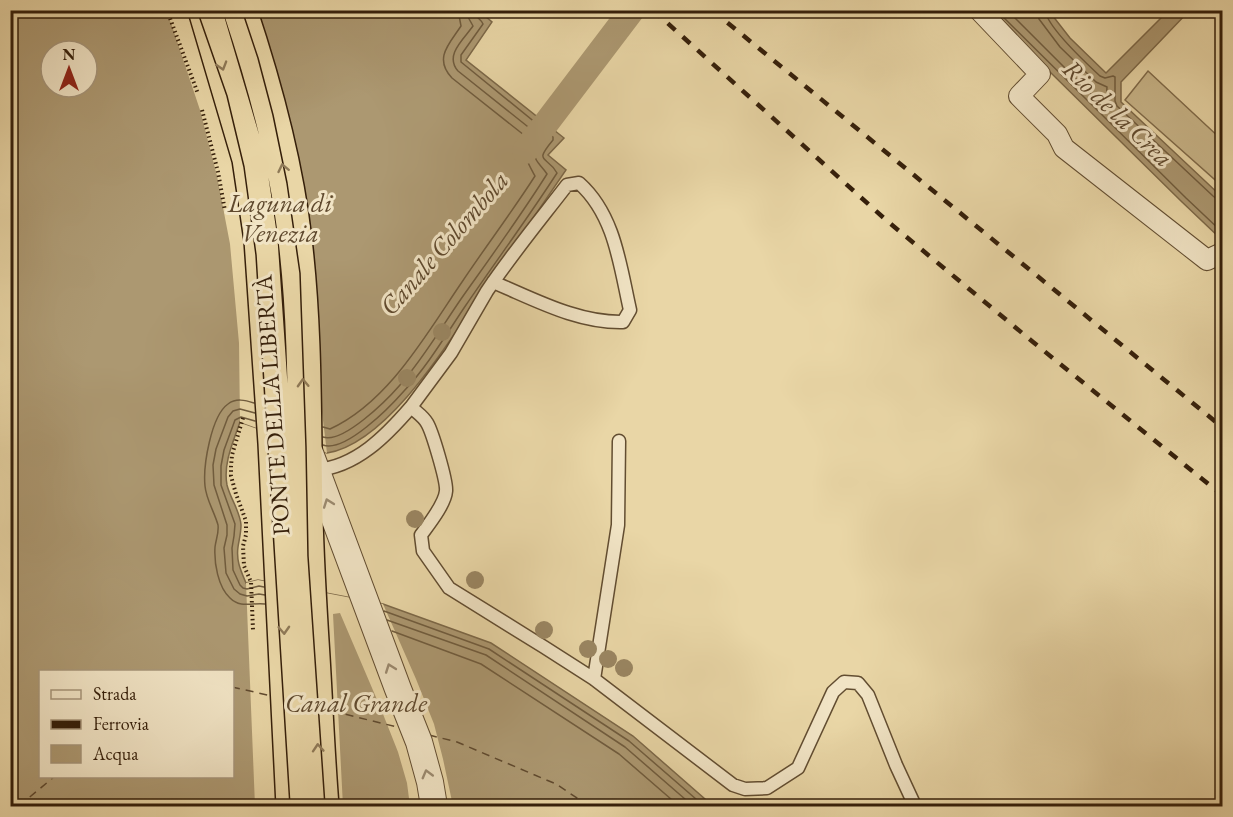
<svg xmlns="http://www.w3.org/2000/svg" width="1233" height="817" font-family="'EB Garamond',serif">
  <rect width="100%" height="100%" fill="#e9d6a6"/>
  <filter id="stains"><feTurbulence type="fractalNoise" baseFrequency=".00333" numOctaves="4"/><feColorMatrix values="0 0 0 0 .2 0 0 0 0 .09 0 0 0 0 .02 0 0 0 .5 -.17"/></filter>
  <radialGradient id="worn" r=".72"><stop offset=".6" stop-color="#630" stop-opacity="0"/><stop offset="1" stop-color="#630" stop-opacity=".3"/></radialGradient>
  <!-- green -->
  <path fill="#cab78b" stroke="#806b4a" stroke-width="1.5" d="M1148,71l74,69v46l-97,-86z"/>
  <!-- water -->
  <path fill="#ac9871" stroke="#7c6848" stroke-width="1.5" fill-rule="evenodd" d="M478,10l14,12 -26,38 98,78 -16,17 18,15c-27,39 -53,78 -80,117 -34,50 -97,156 -159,166l-87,-31c-7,20 -17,42 -13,63 3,13 13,26 14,40 0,8 -2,15 -3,22 -2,14 3,24 8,36l12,-3 125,24 108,39 142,93 80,70h-702l-1,-795zM51,51h36v36h-36zM40,672h192v104h-192z
    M988,11h61l21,27 36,35 62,-62h21l-68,71v20l101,95v43l-40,-38z"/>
  <!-- pier -->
  <path fill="#e9d6a6" d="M165,11h88l66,355 3,46 5,41 -87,-31 -1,-79 -9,-99 -13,-68 -17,-66 -29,-87z
    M258,580l125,24 33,75 18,45 9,35 10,47h-43l-3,-23 -9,-31 -17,-43 -41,-96 -7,1 10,192h-88l-9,-223z"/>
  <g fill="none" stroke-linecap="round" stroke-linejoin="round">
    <!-- shore -->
    <path stroke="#705c3e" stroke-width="1.5" d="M996,10l190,188 36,34
      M1007,10l95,95h4l1,-18 -11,-5 -36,-35 -21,-28 -2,-9
      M1045,10c2,17 42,54 55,66l5,2 8,-2 2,1v24l2,5 96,90 5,4 4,1
      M254,403c-9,-3 -18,-5 -26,1 -17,12 -25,62 -23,82 1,13 9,25 13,39 1,8 -2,14 -3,22 -1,16 3,40 15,51 11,11 23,4 35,6
      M255,413l-15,-4 -7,2 -5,6 -12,32 -3,16 1,20 13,40v10l-3,13 2,25 8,16 6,5 7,2 12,-2 6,1
      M255,421l-14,-4 -6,3 -11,30 -3,16v19l14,39 -1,12 -2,12 1,22 7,15 3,3 4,1 12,-3 5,1
      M323,427l7,2c59,-27 97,-96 132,-147 24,-36 50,-70 73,-106 -11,-20 -9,-15 -6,-37l-77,-61c-19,-20 -2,-35 9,-52l-3,-16
      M323,437c20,7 64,-37 77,-52 23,-26 41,-57 61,-86 29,-41 59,-82 86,-125 -9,-14 -20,-15 -4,-33l-1,-3 -84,-67c-14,-16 6,-32 15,-45l-5,-9 -1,-7
      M323,445c22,8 67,-38 81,-54 23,-24 43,-58 62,-86 30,-44 62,-87 91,-132 -10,-18 -24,-9 -4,-33v-3l-92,-75v-7l22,-31c-2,-6 -9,-6 -8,-14
      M384,611l105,38 140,92 75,65
      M387,620l99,35 139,92 68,59
      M392,631l89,33 138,90 60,52"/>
    <!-- canal -->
    <path stroke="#ac9871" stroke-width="26" d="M525,151l107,-141"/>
    <!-- ferry -->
    <path stroke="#5f492e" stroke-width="1.5" stroke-dasharray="8 6" stroke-linecap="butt" d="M232,687l40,9
      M332,711l69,17
      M429,735l28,7 99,42 33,22
      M19,806l36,-30"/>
    <defs>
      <path id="service" d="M411,407l40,-54 36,-62c25,-37 53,-71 80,-106l12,-2c36,32 41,83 51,127l-7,12c-46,1 -89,-23 -130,-40
        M316,470c40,-3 70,-34 95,-63 5,5 12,9 16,16 5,8 20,58 19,68 -1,13 -17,33 -25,44l2,16 26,37 95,59 50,32 139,106 12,4 22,-1 31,-20 35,-76 11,-10 14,1 10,12 28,70 19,41
        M594,679l24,-154 1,-84"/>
      <path id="pedestrian" d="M979,10l61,64 -21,22 38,38 7,14 143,112 15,-7"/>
      <path id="minor" d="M310,453l88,236 21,53 11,40 4,24"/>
      <path id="trunk" d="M205,10l44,149 12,81 14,203 18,363
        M240,10c25,75 46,151 55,230 11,91 9,185 11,276 1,47 4,94 7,141 3,50 5,100 9,149"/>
    </defs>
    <!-- service casing -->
    <use href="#service" stroke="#624d31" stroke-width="15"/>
    <!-- pedestrian casing -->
    <use href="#pedestrian" stroke="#624d31" stroke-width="22"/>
    <!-- minor casing -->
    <use href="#minor" stroke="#624d31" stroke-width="28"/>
    <!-- trunk casing -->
    <use href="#trunk" stroke="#351f0a" stroke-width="36"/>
    <!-- path -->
    <path stroke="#351f0a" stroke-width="4" stroke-dasharray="1.5 3" stroke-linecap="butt" d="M167,10l31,84
      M1189,10l1,2
      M202,110l16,62 7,39
      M243,418l-11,37 -1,11v10l5,18 10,27v14l-3,11 1,20 7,16 2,48"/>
    <!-- service -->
    <use href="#service" stroke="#f1e4c5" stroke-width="12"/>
    <!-- pedestrian -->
    <use href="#pedestrian" stroke="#f1e4c5" stroke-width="20"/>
    <!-- minor -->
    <use href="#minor" stroke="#f1e4c5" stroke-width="26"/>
    <!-- trunk -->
    <use href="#trunk" stroke="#e9d6a6" stroke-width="33"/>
    <!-- tram -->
    <path stroke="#351f0a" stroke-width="1.5" d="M197,10l30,86 17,71 12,88 34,551
      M242,10l16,48 15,57 14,68 13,90 6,174 2,109 17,250"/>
    <!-- rail -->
    <path stroke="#351f0a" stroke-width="4.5" stroke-dasharray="10 10" stroke-linecap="butt" d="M653,10l233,210 147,122 189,153
      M712,10l510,417"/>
  </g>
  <!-- trees -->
  <g fill="#9a8662">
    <circle cx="442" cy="332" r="9"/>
    <circle cx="407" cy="378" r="9"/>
    <circle cx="415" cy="519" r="9"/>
    <circle cx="475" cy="580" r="9"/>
    <circle cx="544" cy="630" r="9"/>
    <circle cx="588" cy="649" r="9"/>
    <circle cx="608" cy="659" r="9"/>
    <circle cx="624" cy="668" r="9"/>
  </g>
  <!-- one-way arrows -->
  <defs><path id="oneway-chevron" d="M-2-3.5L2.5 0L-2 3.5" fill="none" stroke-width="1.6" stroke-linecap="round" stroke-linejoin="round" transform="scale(1.5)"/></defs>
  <g stroke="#8f7a58">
    <use href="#oneway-chevron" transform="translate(222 66) rotate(73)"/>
    <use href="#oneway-chevron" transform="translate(283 168) rotate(-102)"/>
    <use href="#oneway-chevron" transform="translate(303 383) rotate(-92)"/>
    <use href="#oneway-chevron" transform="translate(284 630) rotate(87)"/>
    <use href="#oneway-chevron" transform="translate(318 748) rotate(-94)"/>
  </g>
  <g stroke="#9c8b71">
    <use href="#oneway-chevron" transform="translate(328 503) rotate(-110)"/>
    <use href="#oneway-chevron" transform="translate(390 668) rotate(-110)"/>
    <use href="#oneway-chevron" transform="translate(427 774) rotate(-105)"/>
  </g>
  <g text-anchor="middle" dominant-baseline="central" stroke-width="6" stroke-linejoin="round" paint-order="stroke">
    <!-- street labels -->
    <g font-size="24" fill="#351f0a" stroke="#f1e4c5">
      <text transform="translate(272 405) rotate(-94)">PONTE DELLA LIBERTÀ</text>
    </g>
    <!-- water labels -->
    <g font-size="26" font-style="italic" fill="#5f492e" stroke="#f1e4c5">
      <text transform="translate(1118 113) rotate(44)">Rio de la Crea</text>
      <text x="280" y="203">Laguna di<tspan x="280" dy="30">Venezia</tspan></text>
      <text transform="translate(444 243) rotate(-49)">Canale Colombola</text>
      <text x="356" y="703">Canal Grande</text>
    </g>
  </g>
  <!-- margin -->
  <rect width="1233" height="817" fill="none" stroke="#e9d6a6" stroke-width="36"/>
  <rect x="12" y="12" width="1209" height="793" fill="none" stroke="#351f0a" stroke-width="3"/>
  <rect x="18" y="18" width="1197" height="781" fill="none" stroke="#351f0a" stroke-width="1.5"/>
  <!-- legend -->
  <rect x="39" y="670" width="195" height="108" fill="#f1e4c5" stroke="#a6957a" stroke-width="1.5"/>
  <rect x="51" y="690" width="30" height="9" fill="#f1e4c5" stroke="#a6957a" stroke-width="1.5"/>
  <text x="93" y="700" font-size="18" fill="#351f0a">Strada</text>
  <rect x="51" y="720" width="30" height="9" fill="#351f0a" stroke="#a6957a" stroke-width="1.5"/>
  <text x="93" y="730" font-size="18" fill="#351f0a">Ferrovia</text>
  <rect x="51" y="745" width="30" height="18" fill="#ac9871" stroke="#a6957a" stroke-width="1.5"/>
  <text x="93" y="760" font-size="18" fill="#351f0a">Acqua</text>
  <!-- north arrow -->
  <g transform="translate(69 69)"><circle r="28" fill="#f1e4c5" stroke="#a6957a" stroke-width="1.5"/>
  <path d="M0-4.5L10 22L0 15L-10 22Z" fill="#8f2418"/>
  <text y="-9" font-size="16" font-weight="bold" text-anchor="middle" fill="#351f0a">N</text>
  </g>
  <rect width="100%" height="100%" filter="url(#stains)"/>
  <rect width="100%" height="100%" fill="url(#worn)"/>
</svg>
